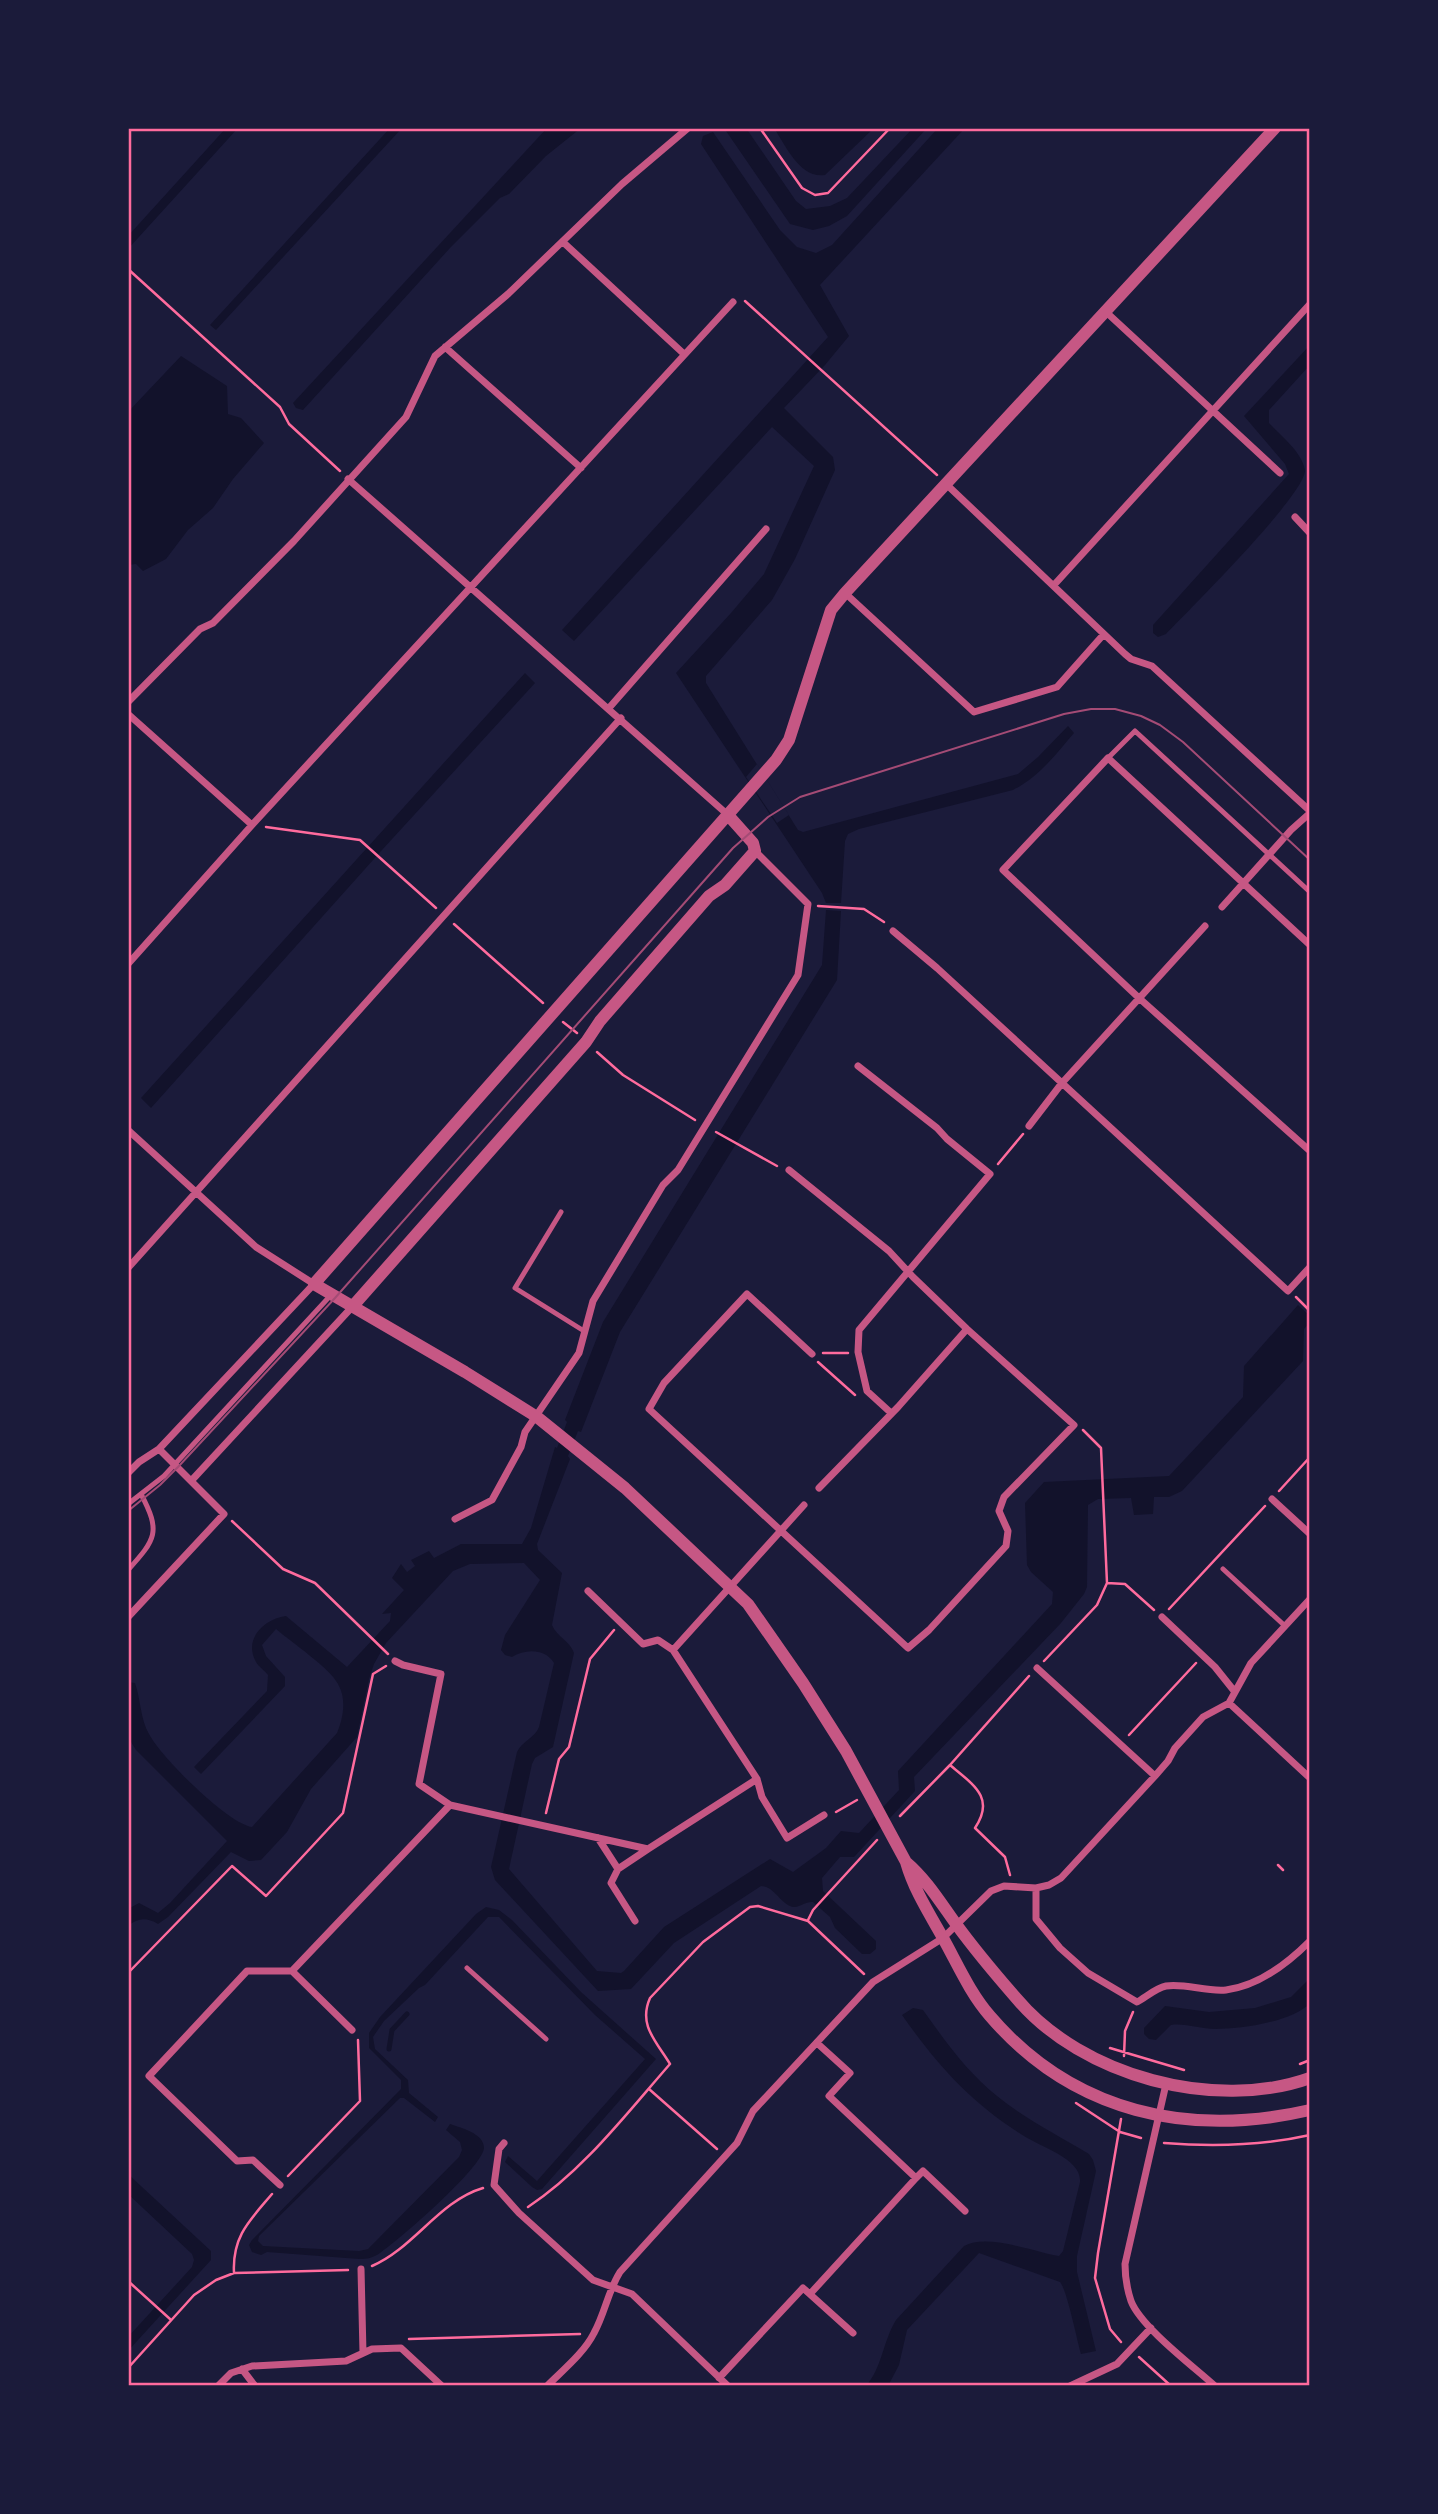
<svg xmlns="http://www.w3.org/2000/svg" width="1438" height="2514" font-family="'DM Sans',sans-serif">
  <rect width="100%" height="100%" fill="#1b1b3a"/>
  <!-- water -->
  <path fill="#12122b" d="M226,128h12l-110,121v-13z
    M390,128h12l-186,202 -6,-5z
    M547,128h34l-35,28 -37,38 -9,4 -50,50 -147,162 -7,-2 -3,-5z
    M724,128h22l50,73 10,8 24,-3 17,-8 66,-70h14l-80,88 -18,10 -16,4 -23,-6z
    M774,128h100l-49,47c-25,4 -39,-29 -51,-47z
    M938,128h27l-145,157 29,51 -24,29 -41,43 49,49 2,13 -40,89 -23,41 -66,76v7l92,147 5,2 215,-58 20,-17 30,-31 6,7c-18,21 -35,44 -61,57l-154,39 -11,5 -3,7 -4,62h-15l-4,-10 -146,-220 55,-60 33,-39 50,-108 -42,-39 -198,214 -12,-11 266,-293 -127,-193 2,-8 10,-4 67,98 17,17 19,6 16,-8z
    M1310,345v20l-41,45v13c11,12 33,29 36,47 2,23 -117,141 -139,164l-8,3 -5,-4v-8l136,-151 -4,-10 -41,-48z
    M181,356l46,30 1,28 13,4 23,25 -31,36 -20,29 -25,22 -22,29 -23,12 -7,-7 -8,1v-153z
    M525,673l10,10 -153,167 -231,258 -10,-10z
    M826,910l15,1 -4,69 -217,352 -39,100 -3,-1 -10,25 2,3 -33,85 1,6 24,23 -10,52c5,12 18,16 22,28l-21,94 -18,11 -3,6 -23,105 88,102 24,2 3,-2 40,-44 106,-68 23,13 33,-24 15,-17 18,2 40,-43 -1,-19 154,-167 1,-12 -22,-20 -4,-7 -2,-62 19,-21 125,-6 74,-79 1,-31 54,-61 12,11v6l-6,7 -1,32 -121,130 -13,6h-15l-1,17 -19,1 -3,-17 -33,1 -10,6 -1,82 -3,7 -23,29 -147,154 1,14 -61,66h-14l-18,21 1,13 53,50v8l-6,5h-8l-27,-26 -5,-11 -17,-15c-8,-1 -16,8 -23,4 -11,-5 -16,-19 -29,-20l-87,57 -43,46 -33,2 -103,-111 -4,-13 26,-115c5,-11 18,-14 22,-25l15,-64c-9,-15 -29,-14 -42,-6l-7,-2 -4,-5 4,-15 35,-55 -16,-17 -54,1 -17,7 -67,72 -12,21 -5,15 -12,58 -46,52 -24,43 -26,28 -12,1 -18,-9 -63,65 -10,7c-12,-7 -20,-6 -30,2v-17l11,-6 19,10 12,-10 57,-62 -91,-91 -8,-13v-55l7,1c6,17 5,35 14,51 12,23 79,90 103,93l85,-94c6,-15 10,-33 1,-49 -8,-16 -47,-42 -62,-55l-14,16 4,11 19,21v9l-84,88 -7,-7 73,-76 1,-16c-3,-4 -10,-9 -12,-13 -13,-23 8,-43 30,-46l61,51 43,-46 1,-8 -9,1 22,-24 -12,-12 9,-14 6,8 8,-6 -4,-6 18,-9 5,7 27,-14h61l9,-16 24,-81 2,1 10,-26 -2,-2 38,-98 219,-357z
    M486,1907l13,3 13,10 69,72 75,67 -114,130 -5,1 -5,-3 -27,-25 3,-6 29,25 108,-122 -50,-44 -96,-98h-11l-63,68 -6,3 -35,33 -11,16 2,12 33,31 1,13 29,24 -3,5 -31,-24h-4l-141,138 -1,5 5,5 96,5 9,-2 91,-92 3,-7 -2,-8 -14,-12 4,-6c11,4 33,9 34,23 2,18 -87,95 -104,106 -7,5 -13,6 -21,6l-92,-7 -6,3 -9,-3 -3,-7 3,-5 149,-151v-9l-32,-32v-15l11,-16 96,-103z
    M1310,1978v25c-17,19 -70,26 -95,26 -14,0 -30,-6 -44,-4l-15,15 -7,-1 -5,-5v-6l21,-22 44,6 46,-4 36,-11z
    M913,2008l10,2c22,31 44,62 74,86 28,23 61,39 92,58l4,6 3,11 -19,85v16l19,79 -15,3c-4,-14 -14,-64 -21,-72l-81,-29 -72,77 -8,35 -11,21h-22c16,-18 17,-45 30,-66l68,-74c23,-13 70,6 95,10l4,-5 17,-69c2,-23 -39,-35 -56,-46 -53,-33 -86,-70 -122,-121z
    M128,2174l83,77v9l-83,91v-14l64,-70 2,-7 -2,-6 -64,-60z"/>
  <!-- pier -->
  <path fill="#1b1b3a" d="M757,764l32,51 -12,8 -31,-46z"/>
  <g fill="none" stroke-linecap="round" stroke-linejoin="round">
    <!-- stream -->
    <path stroke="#12122b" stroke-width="5" d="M389,2049l3,-19 15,-16"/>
    <!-- path -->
    <path stroke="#ff6b9d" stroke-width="2.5" d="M760,128l42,60 13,7 13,-2 62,-65
      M128,269l152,138 9,17 51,47
      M745,301l192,174
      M266,827l94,13 76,68
      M818,906l46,3 20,13
      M454,924l89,79
      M563,1022l14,11
      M597,1052l26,23 72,45
      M716,1132l61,34
      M998,1164l25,-30
      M1296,1297l14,14
      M823,1353h25
      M818,1362l37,33
      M1083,1430l18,18 6,135 18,1 29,26
      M1279,1491l31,-34
      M232,1521l51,48 32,14 73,71
      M1169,1609l96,-103
      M1044,1661l53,-56 10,-22
      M1129,1735l67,-72
      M950,1765c22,19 46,32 25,63l30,29 5,18
      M836,1812l21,-12
      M546,1813l13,-54 10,-12 21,-88 24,-29
      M900,1816l50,-51 79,-89
      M1278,1865l5,5
      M808,1920l5,-10 64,-70
      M128,1973l104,-107 34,30 77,-83 30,-139 13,-8
      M1110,2048l74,22
      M1124,2056l1,-25 8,-19
      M1300,2064l10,-4
      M649,2089l68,60
      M1076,2103l44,29 21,6
      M1164,2143c51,4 97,3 146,-8
      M288,2176l72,-75 -2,-61
      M528,2207c55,-36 99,-94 142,-143 -14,-23 -32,-39 -20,-66l53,-56 47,-35 8,-1 50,15 56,53
      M372,2266c42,-18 67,-65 111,-78
      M234,2273c-2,-37 16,-53 38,-79
      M128,2281l42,38
      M409,2339l171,-5
      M1121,2342l-11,-13 -15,-51 3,-25 23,-134
      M1139,2357l32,29
      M128,2368l66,-73 22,-15 18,-7 114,-3"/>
    <!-- service -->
    <path stroke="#c65784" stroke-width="5" d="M1108,758l27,-27 175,161
      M561,1212l-46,76 69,43
      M128,1504l36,-28 167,-181
      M1223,1569l62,57
      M128,1570c28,-31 33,-38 13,-76
      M467,1968l79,71"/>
    <!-- minor -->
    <path stroke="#c65784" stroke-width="7" d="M564,243l120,111
      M1105,311l175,162
      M445,347l136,121
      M348,479l380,336
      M945,483l180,171 6,5 21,7 158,145
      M1295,517l15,16
      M1054,585l256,-281
      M845,593l129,119 83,-25 47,-53
      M128,702l72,-73 13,-6 81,-82 112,-124 29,-61 73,-62 114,-110 66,-56
      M609,708l157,-179
      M128,714l124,111
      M1222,907l69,-77 19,-17
      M893,931l44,37 351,323 22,-24
      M1310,945l-202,-187 -105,112 136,128 171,153
      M128,964l124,-139 481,-523
      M858,1066l79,62 10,11 43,35 -131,156 -1,22 9,39 23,21
      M1029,1126l33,-43 143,-157
      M128,1130l128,117 58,37 -155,165 -20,13 -11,11
      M789,1170l100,81 24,26 54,52 107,96 -70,72 -5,14 9,20 -2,15 -77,84 -21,18 -259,-239 15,-26 83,-89 65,60
      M128,1268l493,-550
      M192,1480l161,-174
      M819,1488l79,-81 69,-78
      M1272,1499l38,35
      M804,1505l-131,145 84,129 5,18 25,41 37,-23
      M455,1519l37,-19 29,-53 4,-15 54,-79 14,-52 70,-116 15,-15 120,-195 10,-71 -53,-53
      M588,1591l55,53 15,-4 15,10
      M128,1617l96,-103 -65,-65
      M1162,1617l53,50 20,25
      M395,1661l8,4 38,9 -22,110 31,21 198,44 109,-70
      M1037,1668l118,108
      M1229,1703l81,75
      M598,1838l20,31 -7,14 24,38
      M618,1869l30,-20
      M1036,1888v31l24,29 28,25 49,29c9,-5 19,-14 29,-16 19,-3 40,6 60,4 33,-4 62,-27 84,-49
      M292,1971l60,59
      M817,2043l33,30 -21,23 87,82 7,-7 42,40
      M1166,2084l-41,180c0,12 2,25 6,37 10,26 62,65 84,85
      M504,2143l-5,6 -5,36 25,28 74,67 39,14 96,92
      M280,2185l-27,-25 -16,1 -88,-85 98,-105h45l158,-166
      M361,2269l2,84
      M810,2294l106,-116
      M242,2369l13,17
      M719,2378l84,-90 50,45
      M218,2386l13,-13 21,-7 94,-5 26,-12 29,-1 41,38
      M547,2386c16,-16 37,-33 47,-53 11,-20 14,-42 26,-61l117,-129 16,-32 120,-129 70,-44 48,-47 13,-5 32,2 13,-3 12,-7 94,-102 13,-15 7,-13 28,-31 26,-14 22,-40 59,-64
      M1070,2386l47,-22 34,-36"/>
    <!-- tertiary -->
    <path stroke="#c65784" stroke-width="12" d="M1275,128l-430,465 -14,17 -42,130 -13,20 -462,524 151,88 72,45 88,71 123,116 55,79 43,68 60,111c8,28 23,51 37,76 15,27 27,55 47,78 83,97 199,122 320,94
      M353,1306l233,-264 14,-21 109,-125 16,-11 30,-34 -2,-8 -25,-28
      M906,1862c21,18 34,40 50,62 19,26 40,51 61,75 65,77 198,113 293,79"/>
    <!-- tram -->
    <path stroke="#a44b75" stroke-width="2" d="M128,1511l32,-26 18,-18 157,-169 398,-450 35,-31 32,-20 264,-83 27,-5h24l26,7 19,9 23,17 127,118"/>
  </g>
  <!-- border -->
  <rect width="1438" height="2514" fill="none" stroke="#1b1b3a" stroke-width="259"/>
  <rect x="130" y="130" width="1178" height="2254" fill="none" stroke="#ff6b9d" stroke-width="2.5"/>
</svg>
